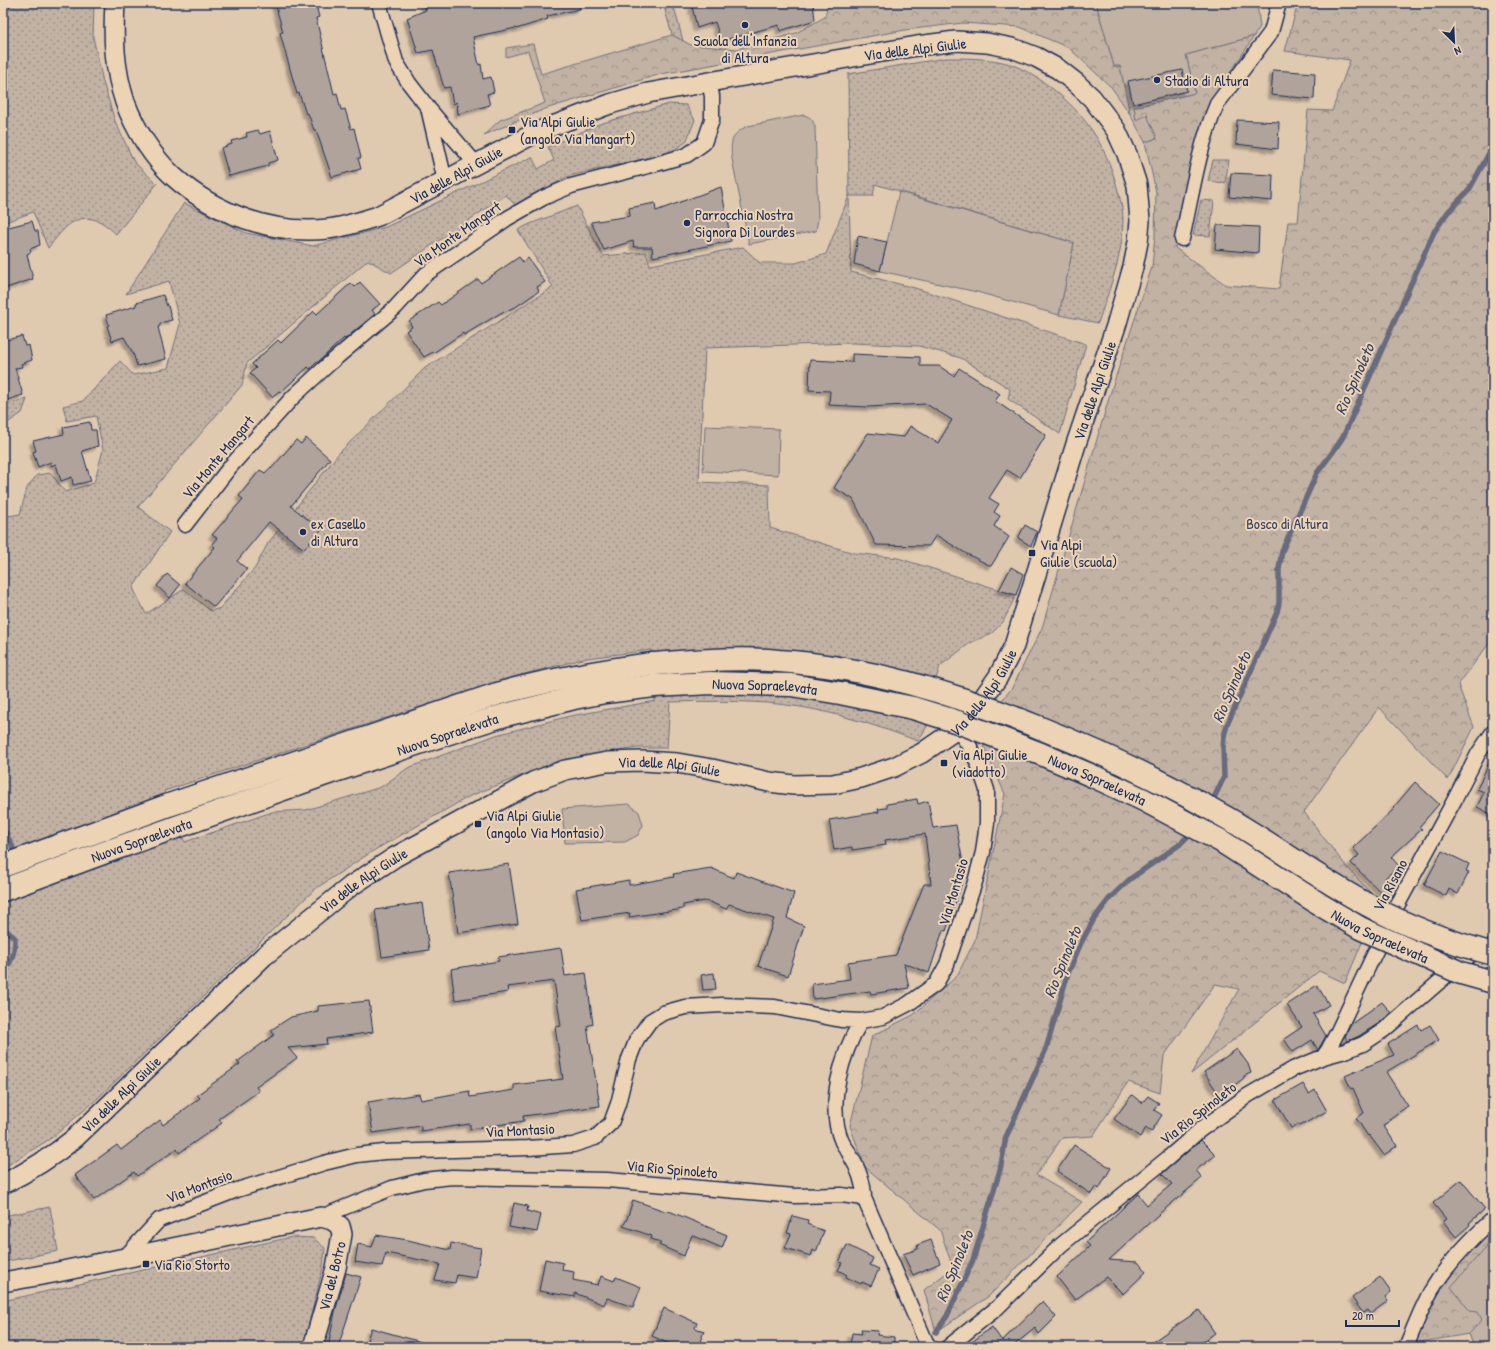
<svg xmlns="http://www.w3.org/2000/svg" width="1496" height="1350" font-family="'Patrick Hand',sans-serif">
  <defs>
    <pattern id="grass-dots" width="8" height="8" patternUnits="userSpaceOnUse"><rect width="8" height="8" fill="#c2b2a3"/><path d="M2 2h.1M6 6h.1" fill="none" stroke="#9d9188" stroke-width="1.8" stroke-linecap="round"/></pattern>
    <pattern id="forest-crowns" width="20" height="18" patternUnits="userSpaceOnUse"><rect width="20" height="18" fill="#c2b2a3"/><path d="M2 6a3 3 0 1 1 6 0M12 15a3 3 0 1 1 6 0" fill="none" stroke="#9d9188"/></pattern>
    <filter id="shadow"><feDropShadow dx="-3.5" dy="3.5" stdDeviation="1" flood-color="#0004"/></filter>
  </defs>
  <rect width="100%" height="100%" fill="#dfc9af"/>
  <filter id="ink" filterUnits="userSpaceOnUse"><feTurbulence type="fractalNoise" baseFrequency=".025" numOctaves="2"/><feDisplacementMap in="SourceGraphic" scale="8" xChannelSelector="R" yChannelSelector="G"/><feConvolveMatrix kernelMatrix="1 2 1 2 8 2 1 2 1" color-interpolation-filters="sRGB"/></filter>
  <g filter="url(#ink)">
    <!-- grass -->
    <path fill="url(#grass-dots)" stroke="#6e7080" fill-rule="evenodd" d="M3,3h91l-1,34 10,45 12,39 19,41 23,22 -41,50c-4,-4 -10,-9 -15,-12 -26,-12 -38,8 -53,26l-15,-36 -30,11z
      M663,3h10l10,38 -11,-6z
      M946,58c21,0 44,0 64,6 14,5 27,13 39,22 36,28 56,57 68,101 3,11 6,22 6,33 0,36 -14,70 -25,103l-39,-8 15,-72 -199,-59 -2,12h-24l2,76 64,16 171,56 -26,90 -52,-35 2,-10 -49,-31 -42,-12 -66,-3 -148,5 -6,134 70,3 1,43 84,25 44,5 118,37 -13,27 -11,11 -22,10 -30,23 -4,13 2,26 -2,7 -18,29c-38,-14 -76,-27 -117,-34 -43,-7 -88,-6 -131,-5l-3,46h-30l-81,14 -86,34 -97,55 -58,38 -218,210 -44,38 -50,31v-651l17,-3 7,-26 10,-13 14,-2 14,19 29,-9 9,-33 -7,-34 -29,5 -4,-15 20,-5 37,-40 13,14 35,-7 12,-44 -11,-43 -43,13 58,-91 62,30 67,13 73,-19 146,-70 6,12 16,-9 -6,-13 51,-23 70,-20 17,1 9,15 -9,22 -17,11 -100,23 -54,29 -9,-10 -115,78 -23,-13 -121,103 -5,22 -104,122 32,25 -37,56 13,26 38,-25 27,22 9,-3 35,-40 13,-25 71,-90 86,-85 128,-81 -35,-57 12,-6 47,-18 26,50 43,-4 4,13 93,-18 17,16h36l30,-9 23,-58 -1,-122zM651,650l4,51 -85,15 -74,19 -88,33 -27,19 -75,23 -34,2 -87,30 -8,-15 -13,-36 341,-112 82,-21z
      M1213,160h16l-4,23 -17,-2z
      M1201,200l13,1 -4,35 -17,-1z
      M27,399l-5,14 -19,13v-21z
      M50,1207l8,44 -55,11v-46z
      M292,1237l21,1 12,10 -2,19 -20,80h-300v-46z"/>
    <!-- forest -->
    <path fill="url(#forest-crowns)" stroke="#6e7080" d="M828,3h268l18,63h6l10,48 -18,-26 -43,-40 -49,-21 -57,-4 -58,7 -244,44 -116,35 -61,26 16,-15 45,-17 -17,-52 -22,6v-9l27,-4 8,30 131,-39 19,10 46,4 59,-16 29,-16z
      M1298,3h195v635l-35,47 16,42 -26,53 -69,-73 -75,105 37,48 38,42 -34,81 -26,-12 -128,103 48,-85 -24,-5 -51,72 -4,37 -32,-11 -35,54 -31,2 -26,37 46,27 -93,94 -53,36 -12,-42 29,-22 -13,-38 -75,-63 -15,-41 22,-90 41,-21 44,-39 18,-36 30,-146 -28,-63 35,-43 30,-60 69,-237 41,-124 3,-31 1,-44 -11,-50 12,-4 -21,-18 -2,-13 61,-14 -9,-38 68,-19 -46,72 -33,140 51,37 53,4 9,-67h10l10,-112 24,1 18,-51 -65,-9z
      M1493,1229v118h-18l-6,-13 -54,9c7,-15 13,-30 21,-45 15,-25 35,-49 57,-69z"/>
    <!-- pitch -->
    <path fill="#c2b2a3" stroke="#6e7080" d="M1096,3h161l3,24 -6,9 -68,19 9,38 -61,14 2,13 11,-5 10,23 -12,4 -15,-28 -10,-48h-6z
      M804,115c7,2 9,5 11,12l3,92 -2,12 -67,13 -17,-85c-2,-16 -1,-26 16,-33z
      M899,192l175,51 -15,72 -82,-23 -97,-21z
      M705,426l74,3 -1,46 -75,-4z
      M629,804l10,8 4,13 -5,10 -13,7 -60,1 -3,-34z
      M1493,1239v108h-18l-6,-13 13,-14 -4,-8 -8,-1 -19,-24z"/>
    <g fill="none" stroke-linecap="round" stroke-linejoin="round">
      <!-- stream -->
      <path stroke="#676b7d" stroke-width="5.5" d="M3,19l5,-16
        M3,704l2,9 -2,5
        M1211,804l13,-27 -1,-29 1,-12 3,-11 50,-113 2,-9v-34l3,-18 35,-78 18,-24 8,-12 91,-205 14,-20 21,-22 24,-44
        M3,828l9,17 3,12
        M3,928l12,10c0,12 -3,25 -12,34
        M936,1332l11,-16 26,-56 27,-90 6,-33 40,-88 22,-76 13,-30 13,-24 16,-21 20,-19 49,-34 14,-14"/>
    </g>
    <!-- building -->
    <path fill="#afa39b" stroke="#1b2f5e" filter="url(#shadow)" d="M275,3h35v3l6,-1 3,12 -3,1 18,76 3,-1 4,17 4,-1 6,20 3,-1 7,30h-3l3,11 -29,8 -16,-47h-2l-6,-17 -2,1 -7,-21 -2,1 -17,-61 3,-1z
      M424,3h155l1,6 -33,7 1,3 -32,10v-1l-43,9 6,28 2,-1 2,15 8,-2 3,15 -7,2 3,11 -32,9 -1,-12 -4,2 -3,-17 -6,1 -11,-38 -15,3 -11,-35 19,-8z
      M703,3h110l2,17 -35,11 -1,-6 -58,16 -6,-19 -18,6 -5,-22z
      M1182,70l5,21 -54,13 -5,-23z
      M1273,70l42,3 -1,26 -43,-4z
      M1237,120l42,2 -1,27 -42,-5z
      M258,130l2,4 10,-3 8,29 -10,3v3l-39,10 -8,-28 11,-4 -1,-3 16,-4 -1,-4z
      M1231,173l42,2 -1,26 -43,-4z
      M721,187l10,54 -78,16 -1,-10h-18l-1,-6 -29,9 -13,-28 39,-6 -1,-8 26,-5 1,8z
      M32,221l3,10h3l2,14 -10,4 1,3 -4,2 6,25 -30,10v-54l3,-2 -1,-5z
      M1217,225l42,2 -1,26 -43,-4z
      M858,236l29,6 -7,29 -26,-7z
      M519,257l4,5 5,-4 17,24 -8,5 2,4 -25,17v-1l-9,5 -1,-1 -40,24 -1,-2 -30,20v-1l-9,5 -18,-26 6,-4 -3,-6 29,-19 3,3 37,-26 3,4z
      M360,282l20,22 -8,6 3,4 -30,25 -1,-1 -26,24h-1l-7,7 -2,-2 -27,25 -2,-1 -7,6 -22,-24 6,-5 -4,-4 26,-24 3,3 33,-32 3,3 34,-31 4,4z
      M163,295l4,11h1l4,14 -12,3v3l-2,1 8,32 -29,7 -4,-13 -9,-16 -12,4 -5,-15 2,-1 -3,-10 30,-9v-3z
      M22,336l3,10 4,-1 3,15 -11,4 1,3 -7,1 8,27 -16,5 -4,-14v-45z
      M852,354l68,3v9h19l15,10 5,-8 41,26 -5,7 51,34 -26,43 -13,-8 -18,28 10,6 -5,8 6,4 -6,10 15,11 -18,29 -24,-12 -31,-19 -7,11 -53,-1 -23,-46 -19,-11 34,-55 36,4 6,-11 28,17 14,-23 -26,-16 -58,3 -39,-2 1,-14 -21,-1 1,-30 42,2z
      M90,422l1,8h5l2,16 -16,5 9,30 -18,4 -1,-8 -11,4 -5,-17 -5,2v-4l-13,5 -5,-15 3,-1 -3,-10 31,-7 -1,-7z
      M306,438l24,21 -39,47 30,24 -17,19 -35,-27 -32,39 10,8 -33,38 -29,-24 30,-36 -3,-3 5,-6 -5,-3 31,-36 -4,-3 21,-26 5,3 5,-5 1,1 25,-29 5,4z
      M1025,525l12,7 -6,14 -13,-8z
      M1011,567l12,7 -7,21 -17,-5z
      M167,574l13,11 -10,13 -13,-12z
      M1493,755v60l-16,-8 7,-15 -7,-3z
      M1415,782l24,22 -20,23 3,2 -31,28 8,9 -14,12 11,12 -6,11 -39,-38 8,-8 -6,-7 42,-40 -1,-1z
      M917,799l1,5 10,-3 5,27 23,-3 9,49 -19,57 -3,-1 -14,43 -25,-10 5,25 -38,6 -1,-3 -57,8 -1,-15 38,-5 -2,-17 48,-7 28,-71h7l-6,-50 -40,6 1,5 -34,5v-3l-18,3 -5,-30 50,-8 -1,-3 9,-1v-4z
      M1442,851l27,13 -3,7 3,1 -11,22 -9,-5 -3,7 -22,-11z
      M509,864l9,60 -60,9 -9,-60z
      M711,868l23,10 2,-6 58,21 -7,25 17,8 -16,50 -30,-10 16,-47 -45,-15 -3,5 -16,-7 -6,-1 -21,4v4l-54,8 1,-4 -48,7 -6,-31 53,-9v5l45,-8 -1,-3z
      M422,903l7,47 -47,7 -7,-47z
      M561,948l4,28 21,-3 7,51 -6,2 13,80 -77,10 1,5 -54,8v-5l-49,7v-5l-48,7 -5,-31 51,-8 2,6 48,-9 1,6 44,-7v-5l49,-6 -8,-52 6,-1 -7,-45 -47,6 1,5 -53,8 -4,-31 48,-8 -1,-4z
      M714,973l2,16 -13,1 -2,-15z
      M1317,985l12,20 -16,9 13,22 -8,14 -6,-10 -19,12 -9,-13 18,-12 -15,-22z
      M369,1001l4,31 -47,7 1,5 -39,4 9,10 -41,29 3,4 -40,28 3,4 -43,30 -2,-4 -40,27 -3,-4 -40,28 -19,-25 42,-30 4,5 39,-30 3,5 37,-27 -3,-3 43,-31 -3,-2 37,-27 -3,-5 20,-13 27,-6v-5z
      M1382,1002l9,11 -12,10 -20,13 -11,5 -3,-4 5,-12z
      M1418,1025l3,5 9,-5 9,15 -53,32 22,34 -19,13 1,2 -7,4 14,21 -13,9 -15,-20 -1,1 -12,-18 8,-5 -11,-25 -2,1 -6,-13 49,-21 -6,-11z
      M1237,1049l11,15 3,9 -7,3v2l-24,18 -16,-24z
      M1303,1084l6,10 6,-4 12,21 -27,15 -1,-2 -8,4 -16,-28z
      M1132,1095l10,8 6,-7 11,7 -5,7 8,5 -11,17 -5,-4 -6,9 -26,-18z
      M1201,1140l15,15 -20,15 6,8 -42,35 -51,47 29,2 8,10 -23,22 -17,-17 -31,23 -18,-23 33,-31 -4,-4 52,-48 9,11 25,-21 -10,-10z
      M1074,1145l37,23 -12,21 -3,-3 -5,8 -34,-23z
      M1461,1180l24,29 -16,14 1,2 -14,12 -13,-16 3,-2 -13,-16z
      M633,1200l35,12 1,-1 58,24 -5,13 -30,-13 -8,21 -25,-11 2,-3 -10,-3 1,-3 -29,-10 4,-7z
      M514,1203l14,3 -1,5 14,4 -4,17 -28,-5z
      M793,1216l15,4 -1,4 17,7 -8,21 -3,-2 -2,6 -26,-8 6,-14 -4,-1z
      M376,1235l32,5 42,10 1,-7 30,5 -5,30 -19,-3 -2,8 -20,-3 5,-16 -54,-11 -4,13 -27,-4 3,-18 14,3z
      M931,1240l9,23 -27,12 -10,-21 15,-5 -1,-4z
      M847,1245l26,13 -3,7 9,4 -8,17 -9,-4 -1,2 -15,-7 1,-2 -9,-5 4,-7 -3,-1z
      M545,1259l18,4 -1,7 12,2 -1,8 25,5 3,-9 13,5 2,-4 25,10 -8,20 -26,-9 -3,7 -29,-12v4l-36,-6z
      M346,1273l15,4 -23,70h-10l7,-35z
      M1380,1277l11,15 -6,5 3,4 -18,13 -3,-4 -4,3 -11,-15z
      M1043,1301l13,16 -17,17 -4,-6 -23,19h-47l27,-20 10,14z
      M664,1308l33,15 -2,5 9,3 -6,16h-22l-24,-11z
      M1199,1310l16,23 -19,14h-51z
      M371,1328l54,15 -1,4h-59z
      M861,1330l17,1 -1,4 17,2v10h-44l2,-14 10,1z"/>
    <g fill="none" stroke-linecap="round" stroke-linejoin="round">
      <defs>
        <path id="street" d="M379,3l17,59 13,21 20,26 47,55
          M429,112l16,69
          M1182,239c10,-45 17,-93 35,-135l54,-72 8,-29
          M185,525l45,-58 63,-70 36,-33 66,-56 31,-34 82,-56 35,-20 28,-12 85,-22 31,-9 17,-12 8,-23v-24l-3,-14
          M861,1021l22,-4 25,-13 28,-20 11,-20 28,-82 8,-30 4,-29v-33l-8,-24 -9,-19 -13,-18
          M1323,1057l5,-7 10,-19 59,-125 58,-107 23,-45 15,-22
          M321,1217l71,-29 32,-8 28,-3 155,3 188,16 46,-1 23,3 62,144 4,5
          M125,1257l34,-37 78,-30 87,-27 33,-8 27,-3 144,-4 45,-3 22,-7 16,-15 7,-19 11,-45 8,-20 13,-18 13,-8 22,-6 37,-2 53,2 66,13 20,1c-19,32 -35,84 -19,121 2,4 6,8 8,13 8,13 14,28 14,43
          M948,1347l49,-39 64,-63 107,-87 32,-28 47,-34 46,-27 30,-12 22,-6 18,-7 21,-14 86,-75 13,-6
          M1406,1347c8,-19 15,-38 25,-56 16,-27 39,-51 62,-72"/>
        <g id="secondary">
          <path id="s1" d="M3,1184c27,-13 49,-27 72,-46l189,-182 87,-70 44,-29 138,-75 32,-12 42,-8 35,-1 35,2 35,6 57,13 25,3 39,-1 28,-6 33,-11 28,-14 35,-24 22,-25 19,-27 16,-31 62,-202 40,-118 17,-59 5,-25 2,-21 -3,-36 -10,-31 -11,-24 -24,-32 -16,-15 -18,-14 -22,-12 -24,-9 -25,-5 -31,-2 -39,5 -208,36 -61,11 -38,11 -73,28 -159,84c-16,5 -33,11 -50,13 -54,6 -113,-15 -154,-52 -21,-19 -39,-48 -49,-75 -11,-33 -12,-65 -10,-99"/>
          <path d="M3,1282l50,-9 268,-56 11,3 8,6 2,8 -6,34 -23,79"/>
        </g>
        <g id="highway">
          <path d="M3,866l166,-61 328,-111c51,-14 102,-23 155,-30"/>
          <path id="s2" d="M3,890l100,-37 220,-78 147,-49 35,-11 69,-17 31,-6 49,-6"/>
        </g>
      </defs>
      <!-- street casing -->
      <use href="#street" stroke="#1b2f5e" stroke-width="17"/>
      <!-- secondary casing -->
      <use href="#secondary" stroke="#1b2f5e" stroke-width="22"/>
      <!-- highway casing -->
      <use href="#highway" stroke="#1b2f5e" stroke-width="25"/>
      <!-- street -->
      <use href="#street" stroke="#ecd3b4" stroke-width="14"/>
      <!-- secondary -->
      <use href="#secondary" stroke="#ecd3b4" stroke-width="19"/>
      <!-- highway -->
      <use href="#highway" stroke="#ecd3b4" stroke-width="22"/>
      <defs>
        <g id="highway-bridge">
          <path d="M652,664c43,-3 85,-7 127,-3 90,6 177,33 259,66 65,26 128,56 189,91 47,27 91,60 139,86 40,22 83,38 127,50"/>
          <path id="s3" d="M654,686l57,-3 80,2 49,8 73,15 45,14 83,32 54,23 49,23 77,41 103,66 36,21 101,45 32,9"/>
        </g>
      </defs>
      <!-- highway-bridge casing -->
      <use href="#highway-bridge" stroke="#1b2f5e" stroke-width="25" stroke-linecap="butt"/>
      <!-- highway-bridge -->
      <use href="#highway-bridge" stroke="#ecd3b4" stroke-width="22"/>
    </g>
  </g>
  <!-- markers -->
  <g fill="#1b2f5e" stroke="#ecd3b4" stroke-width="1.5">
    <circle cx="745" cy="25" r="4"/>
    <circle cx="1157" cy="80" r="4"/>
    <rect x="508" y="126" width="8" height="8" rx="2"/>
    <circle cx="687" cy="223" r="4"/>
    <circle cx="303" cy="532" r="4"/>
    <rect x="1028" y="549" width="8" height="8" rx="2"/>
    <rect x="940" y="759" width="8" height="8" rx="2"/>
    <rect x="474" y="820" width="8" height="8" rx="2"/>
    <rect x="142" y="1260" width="8" height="8" rx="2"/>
  </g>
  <g text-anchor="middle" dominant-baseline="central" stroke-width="4" stroke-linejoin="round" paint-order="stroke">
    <!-- poi labels -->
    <g font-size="15" fill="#1b2f5e" stroke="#ecd3b4" text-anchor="start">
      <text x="745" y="40" text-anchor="middle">Scuola dell'Infanzia<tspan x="745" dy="17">di Altura</tspan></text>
      <text x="1165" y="80">Stadio di Altura</text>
      <text x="520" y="121">Via Alpi Giulie<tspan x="520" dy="17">(angolo Via Mangart)</tspan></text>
      <text x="695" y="214">Parrocchia Nostra<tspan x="695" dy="17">Signora Di Lourdes</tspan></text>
      <text x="311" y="523">ex Casello<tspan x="311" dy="17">di Altura</tspan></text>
      <text x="1040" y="544">Via Alpi<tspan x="1040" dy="17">Giulie (scuola)</tspan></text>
      <text x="952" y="754">Via Alpi Giulie<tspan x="952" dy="17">(viadotto)</tspan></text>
      <text x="486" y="815">Via Alpi Giulie<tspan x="486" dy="17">(angolo Via Montasio)</tspan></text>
      <text x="154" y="1264">Via Rio Storto</text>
    </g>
    <!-- street labels -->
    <g font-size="15" fill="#1b2f5e" stroke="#ecd3b4">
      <text transform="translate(915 49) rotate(-7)">Via delle Alpi Giulie</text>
      <text transform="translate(456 175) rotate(-29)">Via delle Alpi Giulie</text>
      <text transform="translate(457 234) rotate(-35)">Via Monte Mangart</text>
      <text stroke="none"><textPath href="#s1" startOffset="1481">Via delle Alpi Giulie</textPath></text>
      <text transform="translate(218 457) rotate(-50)">Via Monte Mangart</text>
      <text stroke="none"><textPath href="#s3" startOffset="111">Nuova Sopraelevata</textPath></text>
      <text stroke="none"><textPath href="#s1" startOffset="1157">Via delle Alpi Giulie</textPath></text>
      <text stroke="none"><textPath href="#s2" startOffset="471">Nuova Sopraelevata</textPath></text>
      <text stroke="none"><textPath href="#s1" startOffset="809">Via delle Alpi Giulie</textPath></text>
      <text stroke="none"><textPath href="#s3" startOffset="459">Nuova Sopraelevata</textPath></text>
      <text stroke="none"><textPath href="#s2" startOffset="147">Nuova Sopraelevata</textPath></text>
      <text stroke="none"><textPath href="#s1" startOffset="473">Via delle Alpi Giulie</textPath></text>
      <text transform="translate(1390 885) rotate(-62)">Via Risano</text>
      <text transform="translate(953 892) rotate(-73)">Via Montasio</text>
      <text stroke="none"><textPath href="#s3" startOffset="783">Nuova Sopraelevata</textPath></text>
      <text stroke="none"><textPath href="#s1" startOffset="149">Via delle Alpi Giulie</textPath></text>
      <text transform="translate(1198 1113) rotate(-38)">Via Rio Spinoleto</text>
      <text transform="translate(520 1130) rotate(-3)">Via Montasio</text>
      <text transform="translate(672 1169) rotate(5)">Via Rio Spinoleto</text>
      <text transform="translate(199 1186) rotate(-21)">Via Montasio</text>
      <text transform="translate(332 1276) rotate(-76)">Via del Botro</text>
    </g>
    <!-- park labels -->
    <g font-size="15" fill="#344368" stroke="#ecd3b4">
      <text x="1287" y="523">Bosco di Altura</text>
    </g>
    <!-- water labels -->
    <g font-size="16" font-style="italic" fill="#344368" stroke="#ecd3b4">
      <text transform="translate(1354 379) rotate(-66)">Rio Spinoleto</text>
      <text transform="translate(1231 687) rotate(-67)">Rio Spinoleto</text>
      <text transform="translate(1062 962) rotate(-68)">Rio Spinoleto</text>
      <text transform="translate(954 1266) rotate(-68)">Rio Spinoleto</text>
    </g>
  </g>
  <!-- margin -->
  <rect width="1496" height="1350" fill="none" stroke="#ecd3b4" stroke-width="16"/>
  <rect x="8" y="8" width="1480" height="1334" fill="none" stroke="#1b2f5e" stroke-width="1.5" filter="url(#ink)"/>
  <!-- north arrow -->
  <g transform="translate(1454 42) rotate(156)" stroke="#ecd3b4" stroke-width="3" paint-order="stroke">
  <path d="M0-3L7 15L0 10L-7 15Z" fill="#1b2f5e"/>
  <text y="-6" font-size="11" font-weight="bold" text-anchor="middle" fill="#1b2f5e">N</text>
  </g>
  <!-- scale -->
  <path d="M1346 1320v6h53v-6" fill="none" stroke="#1b2f5e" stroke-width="2"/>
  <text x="1352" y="1320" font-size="12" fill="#1b2f5e" stroke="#ecd3b4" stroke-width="3" paint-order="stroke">20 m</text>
</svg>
